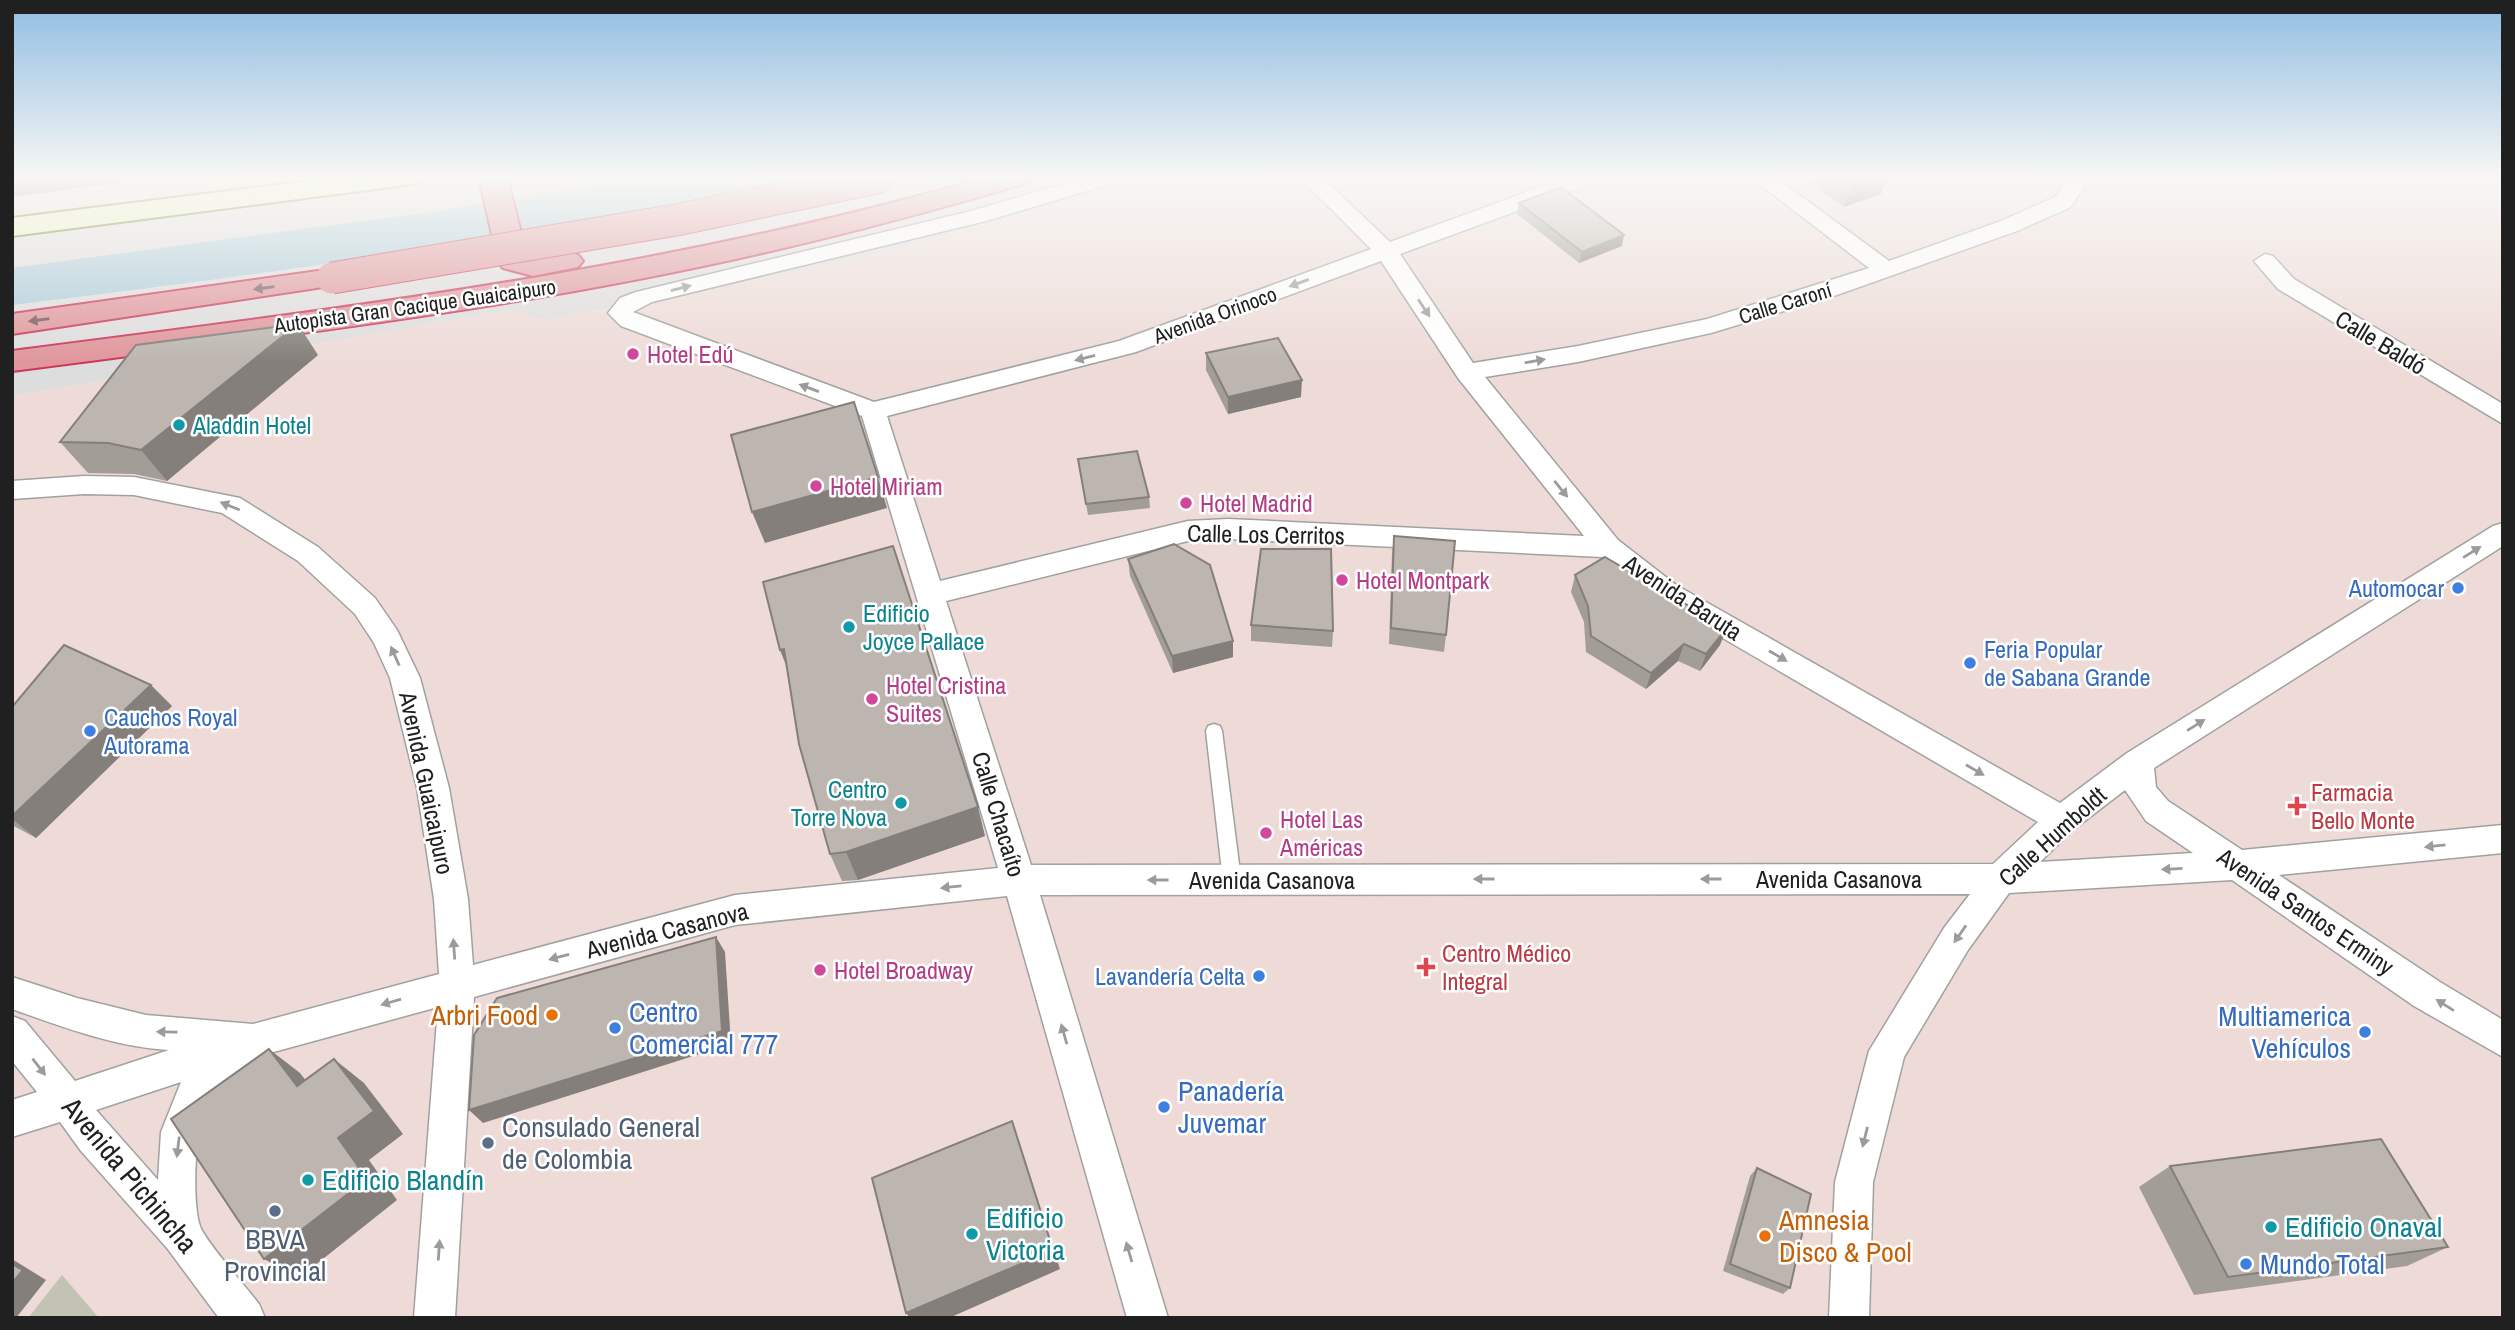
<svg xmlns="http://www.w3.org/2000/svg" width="2515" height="1330" font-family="'Archivo Narrow',sans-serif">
  <rect width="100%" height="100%" fill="#efeee7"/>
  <!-- residential -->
  <path fill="#dedddd" d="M334,177h815l-263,75 -145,31 -197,37 -32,-10 -500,86v-179z"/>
  <!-- commercial -->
  <path fill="#eedbd8" d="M12,177h322l-322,40z
    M1149,177h1354v1141h-2491v-922l500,-86 32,10 197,-37 145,-31z"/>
  <!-- construction -->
  <path fill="#c2c3b3" d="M62,1275l37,43h-71z"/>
  <!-- parking -->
  <path fill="#e0e0e0" d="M149,177h116l-249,33 9,-17z"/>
  <!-- water -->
  <path fill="#accad9" d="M651,177h171c-268,56 -538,96 -810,128v-37l426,-57z"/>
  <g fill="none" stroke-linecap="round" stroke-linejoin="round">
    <defs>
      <path id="lane" d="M1214,724l6,2 2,5 19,149 -3,5 -6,3 -6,-3 -3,-5 -17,-149 2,-5z"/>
      <path id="street" d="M1087,177h33l-3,5 -131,39 -334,81 -19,10 241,90 245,-61 252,-92 -72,-72h23l68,65 178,-65h31l-3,5 -196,72 73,109 105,-17 129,-27 162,-51 -119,-91h25l114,84 112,-40 54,-24 13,-20h22l-19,30 -54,24 -183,65 -123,37 -133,29 -93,15 133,163 58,45 384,218 67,-50 366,-227 10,-3v23l-349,222 2,19 12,14 74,49 261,-25v28l-224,22 161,107 63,38v37l-89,-51 -182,-126 -223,13 -41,57 -64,107 -31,125 -4,136h-40l6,-136 34,-131 75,-123 26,-34 -930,1 128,423h-41l-120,-422 -272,29 -261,72 -19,321h-41l24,-311 -179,49c-9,22 -39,32 -52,53 -13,20 -15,95 -7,117 5,15 47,62 59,78l6,14h-46l-52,-70 -86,-97 -21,-29 -48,15v-37l25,-8 -25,-31v-45l13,5 50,60 94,-31c-54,-3 -106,-23 -157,-41v-32l65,21 69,17 107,9 186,-50 -5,-75 -17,-111 -27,-110 -16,-35 -19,-29 -57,-53 -76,-48 -88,-18 -50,-1 -72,5v-18l72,-5 50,1 106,21 78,49 57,51 22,32 23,48 29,110 19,111 5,66 262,-70 263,-27 -136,-452 -241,-90 -13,-13 12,-15 16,-6 335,-81zM1381,261l77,117 126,158 -356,-17 -40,2 -248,60 -53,-165 249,-64zM1228,539l374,18 54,42 382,223 -45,42 -962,1 -85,-264 242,-60zM2125,790l21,31 47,32 -153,9 33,-32zM181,1082l-20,50 -3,48 -62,-70z
        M2265,254l8,2 21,23 209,125v20l-225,-135 -24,-28z"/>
      <path id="secondary" d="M341,177h79l-4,6 -10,2 -394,51v-18z"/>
      <path id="highway" d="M479,177h28l20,80 41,-5 10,3 5,6 -5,6 -45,9 -30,-8 -5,-6z
        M987,177h44l-4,6c-85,25 -170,48 -256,68 -250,58 -505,87 -759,120v-20c329,-42 656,-82 975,-174z
        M332,269l11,3 4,6 -4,6 -331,50v-20z"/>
    </defs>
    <!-- lane casing -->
    <use href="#lane" stroke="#a1a1a1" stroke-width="3"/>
    <!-- street casing -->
    <use href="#street" stroke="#a1a1a1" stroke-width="3"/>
    <!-- secondary casing -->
    <use href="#secondary" stroke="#5a6e0f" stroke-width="4"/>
    <!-- highway casing -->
    <use href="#highway" stroke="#cb3659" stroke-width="4"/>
    <!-- lane -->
    <use href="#lane" fill="#fff" fill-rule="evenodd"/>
    <!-- street -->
    <use href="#street" fill="#fff" fill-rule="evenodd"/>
    <!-- secondary -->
    <use href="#secondary" fill="#ecf4c1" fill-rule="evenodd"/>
    <!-- highway -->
    <use href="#highway" fill="#df969c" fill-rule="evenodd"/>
    <defs>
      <path id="highway-bridge" d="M332,278l344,-58 205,-43"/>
    </defs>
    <!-- highway-bridge casing -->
    <use href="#highway-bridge" stroke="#cb3659" stroke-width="33" stroke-linecap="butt"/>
    <!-- highway-bridge -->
    <use href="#highway-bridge" stroke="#df969c" stroke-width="31"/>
  </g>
  <!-- wall -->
  <path fill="#a39d97" d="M1803,177h85l-7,17 -37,13z
    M1519,203l103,43 -43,17 -62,-49z
    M1206,353l95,44 -73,17 -22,-44z
    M318,355l-151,126 -33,-7 -46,-1 -28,-31z
    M1080,470l69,27 1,11 -62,7z
    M1394,536l52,99 -2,17 -55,-8 3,-91z
    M1128,559l105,98 -60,16 -43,-97z
    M1575,575l145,70 -20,26 -22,-10 -32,28 -60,-37 -2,-30 -13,-30z
    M1251,625l82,6 -1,16 -81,-6z
    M172,706l-136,132 -24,-13v-118z
    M985,836l-127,44 -16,1 -12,-27z
    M2170,1166l278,81 -41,19 -213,29 -55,-108z
    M1757,1168l33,120 -7,6 -60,-23 27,-95z"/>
  <!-- shaded-wall -->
  <path fill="#847f7b" d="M12,177h148l-148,20z
    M1855,177h33l-7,17 -37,13z
    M1624,235l-2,11 -43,17 3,-11z
    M298,324l20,31 -151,126 -26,-31z
    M1302,380l-1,17 -73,17v-17z
    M878,477l9,31 -122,35 -13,-31z
    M1727,628l-7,17 -20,26 6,-17z
    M1233,641v16l-60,16 -1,-17z
    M1684,644l-6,17 -32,28 5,-16z
    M784,649l8,31 -12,-30z
    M151,685l21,21 -136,132 -24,-19v-3z
    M978,807l7,29 -127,44 -12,-28z
    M716,937l9,15 6,92 -248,79 -14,-13z
    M269,1049l31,24 28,36 -31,-23z
    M334,1059l30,24 39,51 -34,26 28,40 -98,78 -35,-19 74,-121z
    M1012,1121l48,148 -111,49h-39l-4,-5z
    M12,1259l34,21 -30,38h-4z"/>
  <!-- building -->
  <path fill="#bdb6b0" stroke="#847f7b" stroke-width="2" d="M1561,187l63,48 -42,17 -63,-49z
    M298,324l-157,126 -33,-7 -48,-1 76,-97z
    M1278,338l24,42 -74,17 -22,-44z
    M854,402l24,75 -126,35 -21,-77z
    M1137,451l12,46 -63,7 -8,-45z
    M1394,536l61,5 -9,94 -55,-7z
    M1174,544l36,21 23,76 -61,15 -44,-97z
    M893,546l85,261 -132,45 -16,2 -31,-110 -15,-95 -4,1 -17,-68z
    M1261,549h70l2,82 -82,-6z
    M1605,557l122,71 -21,26 -22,-10 -33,29 -60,-37 -3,-30 -13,-31z
    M64,645l87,40 -139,131v-109z
    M716,937l6,94 -253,79 5,-75 23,-37z
    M269,1049l28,37 37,-27 40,52 -36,27 29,41 -103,80 -93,-140z
    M1012,1121l41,129 -147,63 -34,-135z
    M2381,1139l67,108 -220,30 -58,-111z
    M1757,1168l54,26 -21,94 -60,-24z
    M12,1264l11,6 -11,13z"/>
  <!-- one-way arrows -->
  <defs><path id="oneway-solid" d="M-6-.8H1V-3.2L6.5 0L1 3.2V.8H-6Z" transform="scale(1.75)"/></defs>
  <g fill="#9b9b9b">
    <use href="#oneway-solid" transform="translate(1299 283) rotate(160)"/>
    <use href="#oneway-solid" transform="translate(681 288) rotate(-14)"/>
    <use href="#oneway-solid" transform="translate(1424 308) rotate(56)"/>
    <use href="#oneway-solid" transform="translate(1085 358) rotate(166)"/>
    <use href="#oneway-solid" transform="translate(1535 361) rotate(-10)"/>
    <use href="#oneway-solid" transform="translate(809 388) rotate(-160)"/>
    <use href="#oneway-solid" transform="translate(1561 489) rotate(51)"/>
    <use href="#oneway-solid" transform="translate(230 506) rotate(-158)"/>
    <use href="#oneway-solid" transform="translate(2472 552) rotate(-32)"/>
    <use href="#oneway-solid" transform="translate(395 656) rotate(-114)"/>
    <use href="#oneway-solid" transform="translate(1778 656) rotate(30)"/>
    <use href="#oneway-solid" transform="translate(2196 725) rotate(-32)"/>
    <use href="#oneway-solid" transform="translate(1975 770) rotate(30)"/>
    <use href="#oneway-solid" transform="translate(2435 846) rotate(174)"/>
    <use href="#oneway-solid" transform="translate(2172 869) rotate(177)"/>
    <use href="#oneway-solid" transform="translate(1484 879) rotate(180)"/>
    <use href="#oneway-solid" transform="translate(1711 879) rotate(180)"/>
    <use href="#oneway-solid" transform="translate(1158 880) rotate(180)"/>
    <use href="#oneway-solid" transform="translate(951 887) rotate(174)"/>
    <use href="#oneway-solid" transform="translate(1960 934) rotate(125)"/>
    <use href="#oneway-solid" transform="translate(454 949) rotate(-94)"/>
    <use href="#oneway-solid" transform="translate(559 957) rotate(165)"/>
    <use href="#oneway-solid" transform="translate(391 1002) rotate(164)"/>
    <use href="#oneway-solid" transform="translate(2445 1005) rotate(-148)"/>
    <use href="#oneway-solid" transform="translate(167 1032) rotate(-179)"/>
    <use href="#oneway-solid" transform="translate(1064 1034) rotate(-106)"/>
    <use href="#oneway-solid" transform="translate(39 1067) rotate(52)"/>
    <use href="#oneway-solid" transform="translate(1865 1137) rotate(104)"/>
    <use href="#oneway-solid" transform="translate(178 1147) rotate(97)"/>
    <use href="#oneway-solid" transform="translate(439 1250) rotate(-86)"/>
    <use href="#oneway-solid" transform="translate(1129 1252) rotate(-106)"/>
  </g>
  <g fill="#765558">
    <use href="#oneway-solid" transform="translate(264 288) rotate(172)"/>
    <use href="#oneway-solid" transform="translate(39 320) rotate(172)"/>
  </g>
  <!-- sky -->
  <linearGradient id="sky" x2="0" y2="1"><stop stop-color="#90bde2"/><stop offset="0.49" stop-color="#f8f7f4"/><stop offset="1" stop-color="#f8f7f4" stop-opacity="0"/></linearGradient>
  <rect width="2515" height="363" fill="url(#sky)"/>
  <!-- markers -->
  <g fill="#d1479c" stroke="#fff" stroke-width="2.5">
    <circle cx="633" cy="354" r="7"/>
    <circle cx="816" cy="486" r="7"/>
    <circle cx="1186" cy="503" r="7"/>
    <circle cx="1342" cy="580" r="7"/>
    <circle cx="872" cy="699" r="7"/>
    <circle cx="1266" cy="833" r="7"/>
    <circle cx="820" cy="970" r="7"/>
  </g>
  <g fill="#0f9aa8" stroke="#fff" stroke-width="2.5">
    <circle cx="179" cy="425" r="7"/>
    <circle cx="849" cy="627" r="7"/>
    <circle cx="901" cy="803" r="7"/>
    <circle cx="308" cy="1180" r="7"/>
    <circle cx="2271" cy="1227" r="7"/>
    <circle cx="972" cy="1234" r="7"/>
  </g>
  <g fill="#3f7fe0" stroke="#fff" stroke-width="2.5">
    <circle cx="2458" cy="588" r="7"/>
    <circle cx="1970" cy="663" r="7"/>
    <circle cx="90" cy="731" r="7"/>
    <circle cx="1259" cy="976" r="7"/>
    <circle cx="615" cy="1028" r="7"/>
    <circle cx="2365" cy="1032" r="7"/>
    <circle cx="1164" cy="1107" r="7"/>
    <circle cx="2246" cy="1264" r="7"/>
  </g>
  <g fill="#e0444e" stroke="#fff" stroke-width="2.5">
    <path d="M2293.5 795.5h7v7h7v7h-7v7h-7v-7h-7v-7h7z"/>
    <path d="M1422.5 956.5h7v7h7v7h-7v7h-7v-7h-7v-7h7z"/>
  </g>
  <g fill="#e8710a" stroke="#fff" stroke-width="2.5">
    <circle cx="552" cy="1015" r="7"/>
    <circle cx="1765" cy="1236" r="7"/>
  </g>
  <g fill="#5c6f8a" stroke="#fff" stroke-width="2.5">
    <circle cx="488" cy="1143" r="7"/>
    <circle cx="275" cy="1211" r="7"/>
  </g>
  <g text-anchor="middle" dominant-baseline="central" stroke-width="5" stroke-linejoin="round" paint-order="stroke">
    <!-- far-street labels -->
    <g font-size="21" fill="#202020" stroke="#fff">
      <text transform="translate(1785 303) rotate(-17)">Calle Caroní</text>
      <text transform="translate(415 306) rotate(-8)">Autopista Gran Cacique Guaicaipuro</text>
      <text transform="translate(1215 315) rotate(-20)">Avenida Orinoco</text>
    </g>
    <!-- street labels -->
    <g font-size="24" fill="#202020" stroke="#fff">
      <text transform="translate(2381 342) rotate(31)">Calle Baldó</text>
      <text transform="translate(1266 534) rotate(1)">Calle Los Cerritos</text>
      <text transform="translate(1683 597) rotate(33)">Avenida Baruta</text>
      <text transform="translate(427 783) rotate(78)">Avenida Guaicaipuro</text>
      <text transform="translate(999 814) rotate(73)">Calle Chacaíto</text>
      <text transform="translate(2052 836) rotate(-42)">Calle Humboldt</text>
      <text x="1839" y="879">Avenida Casanova</text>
      <text x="1272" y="880">Avenida Casanova</text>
      <text transform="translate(2306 911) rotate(34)">Avenida Santos Erminy</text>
      <text transform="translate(667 930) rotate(-14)">Avenida Casanova</text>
    </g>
    <!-- hotel labels -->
    <g font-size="24" fill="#b23c85" stroke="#fff" text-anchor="start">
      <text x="647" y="354">Hotel Edú</text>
      <text x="830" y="486">Hotel Miriam</text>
      <text x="1200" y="503">Hotel Madrid</text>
      <text x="1356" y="580">Hotel Montpark</text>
      <text x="886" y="685">Hotel Cristina<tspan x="886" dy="28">Suites</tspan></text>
      <text x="1280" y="819">Hotel Las<tspan x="1280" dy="28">Américas</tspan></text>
      <text x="834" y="970">Hotel Broadway</text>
    </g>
    <!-- culture labels -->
    <g font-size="24" fill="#0d838f" stroke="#fff" text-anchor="start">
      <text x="193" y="425">Aladdin Hotel</text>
      <text x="863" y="613">Edificio<tspan x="863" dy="28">Joyce Pallace</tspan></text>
      <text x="887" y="789" text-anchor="end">Centro<tspan x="887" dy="28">Torre Nova</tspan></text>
    </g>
    <!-- shop labels -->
    <g font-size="24" fill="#366cbe" stroke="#fff" text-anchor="end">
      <text x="2444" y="588">Automocar</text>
      <text x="1984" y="649" text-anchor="start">Feria Popular<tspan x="1984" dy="28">de Sabana Grande</tspan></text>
      <text x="104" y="717" text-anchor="start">Cauchos Royal<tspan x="104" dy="28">Autorama</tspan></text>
      <text x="1245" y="976">Lavandería Celta</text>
    </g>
    <!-- health labels -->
    <g font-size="24" fill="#be3a42" stroke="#fff" text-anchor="start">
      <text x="2311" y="792">Farmacia<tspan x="2311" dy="28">Bello Monte</tspan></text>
      <text x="1442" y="953">Centro Médico<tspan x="1442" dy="28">Integral</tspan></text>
    </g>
    <!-- near-shop labels -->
    <g font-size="28" fill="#366cbe" stroke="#fff" text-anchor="start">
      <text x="629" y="1012">Centro<tspan x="629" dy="32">Comercial 777</tspan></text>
      <text x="2351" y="1016" text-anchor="end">Multiamerica<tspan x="2351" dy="32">Vehículos</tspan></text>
      <text x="1178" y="1091">Panadería<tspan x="1178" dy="32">Juvemar</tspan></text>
      <text x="2260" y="1264">Mundo Total</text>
    </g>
    <!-- near-food labels -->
    <g font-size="28" fill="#c56008" stroke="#fff" text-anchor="end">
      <text x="538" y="1015">Arbri Food</text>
      <text x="1779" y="1220" text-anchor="start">Amnesia<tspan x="1779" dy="32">Disco &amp; Pool</tspan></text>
    </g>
    <!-- near-service labels -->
    <g font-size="28" fill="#4e5e75" stroke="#fff" text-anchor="start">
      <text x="502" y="1127">Consulado General<tspan x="502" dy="32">de Colombia</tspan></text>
      <text x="275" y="1239" text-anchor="middle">BBVA<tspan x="275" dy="32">Provincial</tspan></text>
    </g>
    <!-- near-street labels -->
    <g font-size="28" fill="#202020" stroke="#fff">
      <text transform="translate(130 1175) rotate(50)">Avenida Pichincha</text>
    </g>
    <!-- near-culture labels -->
    <g font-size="28" fill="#0d838f" stroke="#fff" text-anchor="start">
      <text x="322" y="1180">Edificio Blandín</text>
      <text x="986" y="1218">Edificio<tspan x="986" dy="32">Victoria</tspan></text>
      <text x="2285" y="1227">Edificio Onaval</text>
    </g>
  </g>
  <!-- border -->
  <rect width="2515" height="1330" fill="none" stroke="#202020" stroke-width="28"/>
</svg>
